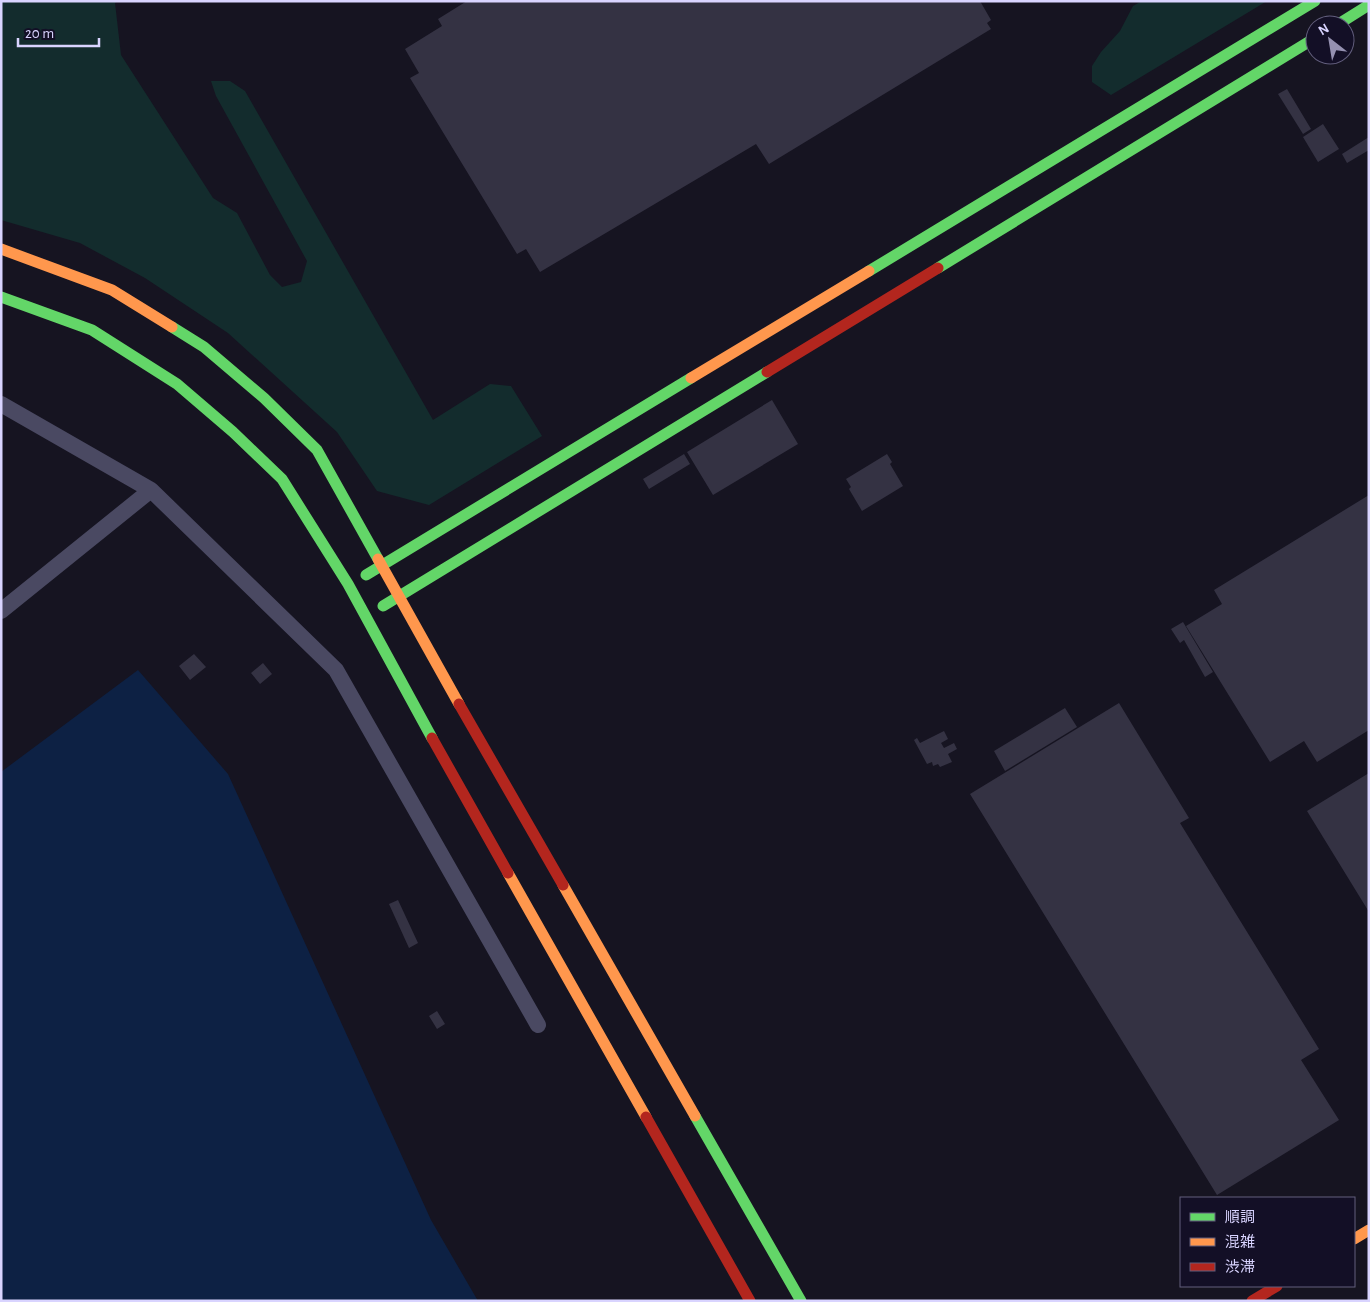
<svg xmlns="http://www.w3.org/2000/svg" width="1370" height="1302" font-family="'Alegreya Sans','Noto Sans JP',sans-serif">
  <rect width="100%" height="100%" fill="#161421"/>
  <!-- green -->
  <path fill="#132c2d" d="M1,1h116l-2,2 6,52 92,143 24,15 33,62 12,12 19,-5 6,-21 -91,-165 -5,-15h19l15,10 188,329 57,-36 21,2 31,50 -113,69 -52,-14 -40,-59 -109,-99 -83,-55 -65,-35 -79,-23z
    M1142,1h125l-156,94 -19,-13v-16l9,-14 19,-21 13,-25z"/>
  <!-- water -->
  <path fill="#0d2144" d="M138,670l90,104 203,446 47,81h-477v-529z"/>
  <!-- building -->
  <path fill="#343243" d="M467,1h513l11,19 -4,3 4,6 -222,135 -13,-20 -216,128 -14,-23 -9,5 -107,-176 9,-5 -14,-24 37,-23 -4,-7z
    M1287,89l24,40 -8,5 -25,-40z
    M1323,124l16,25 -21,13 -15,-25z
    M1369,137v13l-22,13 -5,-9z
    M772,400l26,44 -85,51 -26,-43z
    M684,454l6,10 -41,25 -6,-10z
    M887,454l5,8 -2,2 13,22 -41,25 -13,-22 2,-2 -5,-8z
    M1369,495v235l-52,32 -13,-21 -34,21 -84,-136 36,-22 -8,-14z
    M1183,622l30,50 -8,5 -21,-37 -4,3 -9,-14z
    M194,654l12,13 -16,13 -11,-14z
    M263,663l9,11 -12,10 -9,-11z
    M1119,703l70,115 -9,5 139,226 -18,11 38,60 -122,75 -247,-401z
    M1065,708l12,19 -72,44 -11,-20z
    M944,731l4,8 -7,4 3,5 10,-5 3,6 -9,5 4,8 -12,5 -2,-3 -5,2 -1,-4 -5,2 -13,-24 3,-2 3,5z
    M1369,773v139l-62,-101z
    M398,900l20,43 -9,5 -20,-44z
    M437,1011l8,13 -8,5 -8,-13z"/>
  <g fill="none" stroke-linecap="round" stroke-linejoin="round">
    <!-- lane -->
    <path stroke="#4a4962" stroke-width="16" d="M1,404l150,86
      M1,611l150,-121 185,180 202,355"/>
    <!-- fast -->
    <path stroke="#63d668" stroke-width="11" d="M1337,25l32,-20
      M938,268l377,-230
      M869,271l446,-270
      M1,297l91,33 85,54 56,48 49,47 66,105 84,154
      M172,327l32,20 60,51 53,52 61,109
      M366,575l325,-197
      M383,606l384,-234
      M695,1116l106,185"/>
    <!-- slow -->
    <path stroke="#ff974d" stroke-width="11" d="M1,249l111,41 60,37
      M691,378l178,-107
      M378,559l81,145
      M508,873l138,244
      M563,885l132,231
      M1354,1239l15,-9"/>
    <!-- jam -->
    <path stroke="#b3261e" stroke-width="11" d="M767,372l171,-104
      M459,704l104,181
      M432,738l76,135
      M646,1117l104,184
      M1252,1301l25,-15"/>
  </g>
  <!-- border -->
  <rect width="1370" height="1302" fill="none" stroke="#d9d4ff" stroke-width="5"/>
  <!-- legend -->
  <rect x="1180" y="1197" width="175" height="90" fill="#130f26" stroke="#625e7d"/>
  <rect x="1190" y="1213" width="25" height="8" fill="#63d668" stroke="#625e7d"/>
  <text x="1225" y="1222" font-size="15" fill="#d9d4ff">順調</text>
  <rect x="1190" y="1238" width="25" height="8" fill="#ff974d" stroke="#625e7d"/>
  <text x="1225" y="1247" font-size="15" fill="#d9d4ff">混雑</text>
  <rect x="1190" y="1263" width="25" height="8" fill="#b3261e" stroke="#625e7d"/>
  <text x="1225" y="1272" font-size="15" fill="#d9d4ff">渋滞</text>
  <!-- north arrow -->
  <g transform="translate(1330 40) rotate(329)"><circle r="24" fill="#130f26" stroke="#625e7d"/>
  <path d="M0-4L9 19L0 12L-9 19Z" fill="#9591b1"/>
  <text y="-8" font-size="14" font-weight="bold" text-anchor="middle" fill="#d9d4ff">N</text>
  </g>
  <!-- scale -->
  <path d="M18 38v8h81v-8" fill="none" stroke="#d9d4ff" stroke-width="2.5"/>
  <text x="25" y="38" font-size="15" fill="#d9d4ff" stroke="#130f26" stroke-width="4" paint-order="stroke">20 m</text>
</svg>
